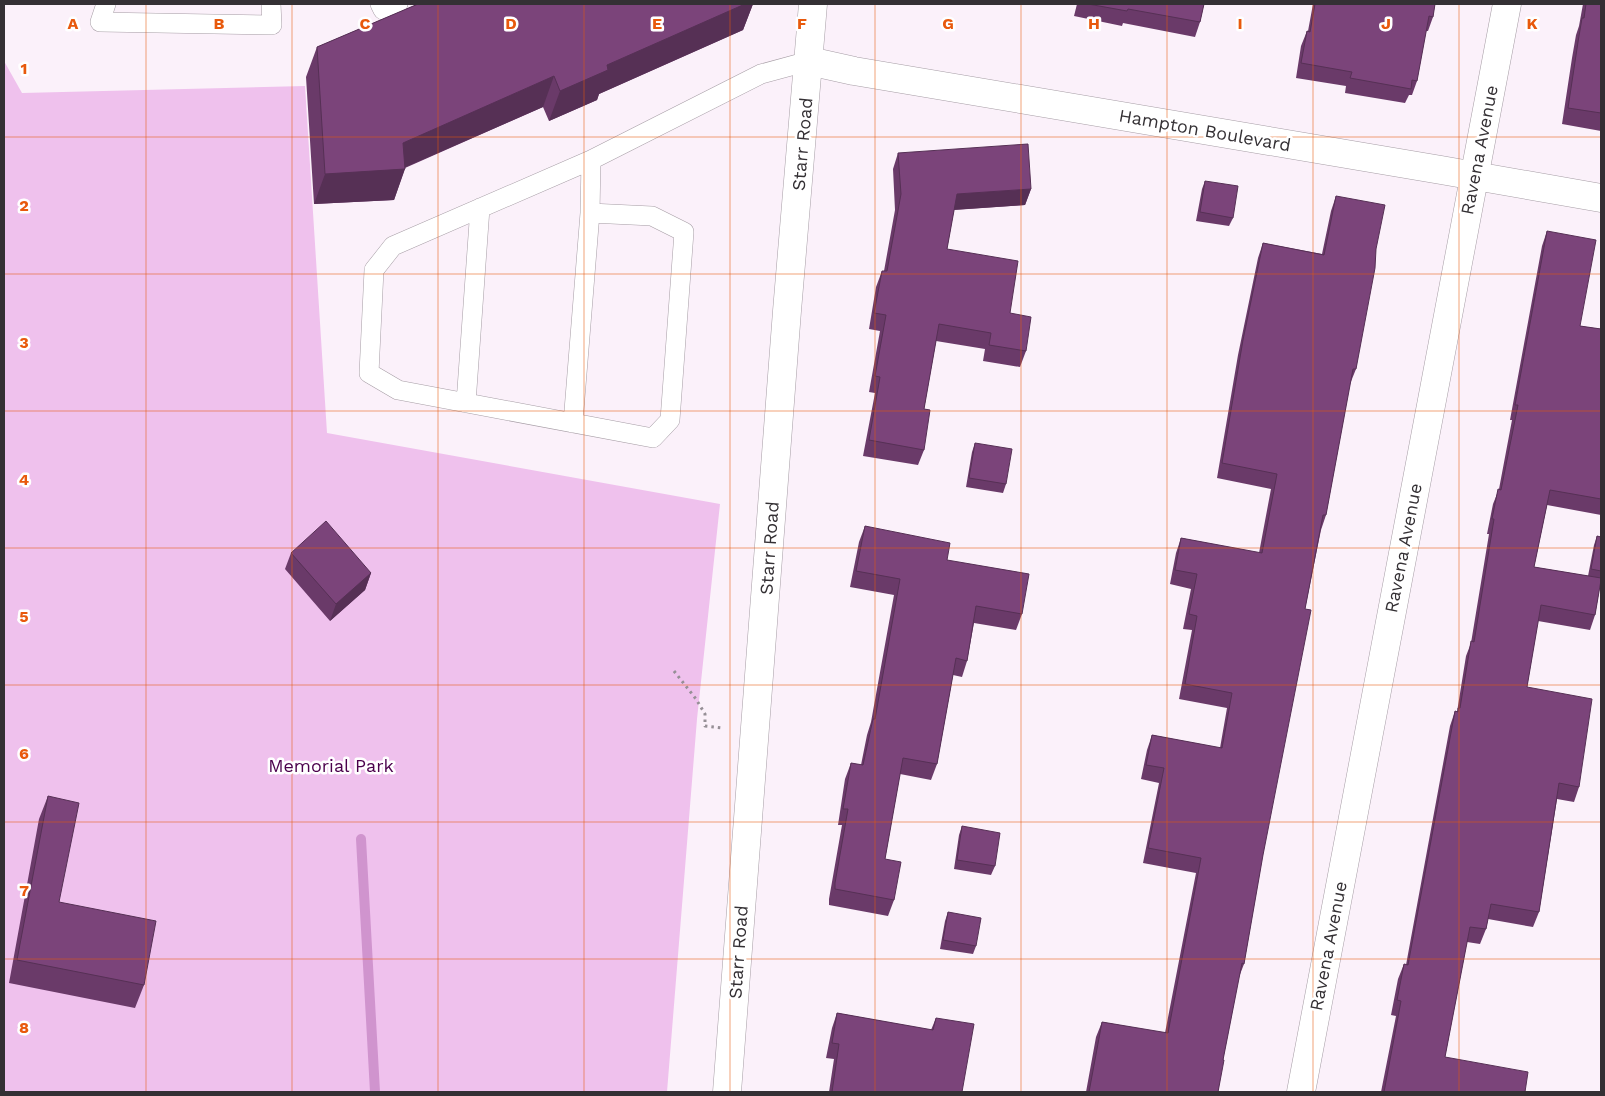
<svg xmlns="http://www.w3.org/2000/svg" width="1605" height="1096" font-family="'Work Sans',sans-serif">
  <rect width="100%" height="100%" fill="#fbf1fa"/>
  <!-- green -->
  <path fill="#efc1ed" d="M4,61l18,32 283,-7 22,347 393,71 -23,215 -30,373h-663z"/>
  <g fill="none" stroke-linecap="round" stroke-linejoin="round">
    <!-- stream -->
    <path stroke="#d094ce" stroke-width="10" d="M361,839l14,253"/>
    <defs>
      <path id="service" d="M106,4l-6,18 172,3 -1,-21
        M380,4l3,6 15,-6
        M591,160l-1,53 62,3 32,16 -14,188 -17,18 -255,-48 -29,-17 5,-103 19,-24 198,-86 170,-86 48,-13
        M466,403l14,-195
        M573,423l17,-210"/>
      <path id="minor" d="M809,61l45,10 587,99 160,28
        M727,1092l60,-781 26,-307
        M1301,1092l206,-1088"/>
    </defs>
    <!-- service casing -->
    <use href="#service" stroke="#a69da5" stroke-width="20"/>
    <!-- minor casing -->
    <use href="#minor" stroke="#a69da5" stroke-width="29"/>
    <!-- path -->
    <path stroke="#968f96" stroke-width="3" stroke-dasharray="2.5 4" stroke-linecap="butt" d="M674,671l22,28 9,15v12l17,2"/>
    <!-- service -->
    <use href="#service" stroke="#fff" stroke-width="19"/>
    <!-- minor -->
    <use href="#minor" stroke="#fff" stroke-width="28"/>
  </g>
  <!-- wall -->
  <path fill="#6a3a69" d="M418,4h335l-10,26 -144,64 -2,6 -48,21 -6,-14 -138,61 -11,32 -80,4 -8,-127 11,-30z
    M1077,4h127l-4,18 -5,15 -72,-14 -1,3 -48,-10z
    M1313,4h122l-2,13 -5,14h-2l-9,50 -5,14h-3l-4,8 -60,-10 1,-7 -50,-8 5,-32 6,-15h1z
    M1583,4h18v127l-39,-7 10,-66 4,-23 3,-9z
    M898,153l133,36 -6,16 -71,5 -7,39 63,64 16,38 -6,16 -37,-6 2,-12 -49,-8 -12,68v41l-6,15 -55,-9 12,-63 -6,-1 11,-61 -11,-2 7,-42 6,-16h2l11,-61 -2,-41z
    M1205,181l28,37 -4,8 -33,-5 6,-32z
    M1336,196l40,53 -20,120 -6,15 -24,131 -5,15 -16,79 -61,355 -5,13 -16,83 -5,32h-132l10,-55 6,-15 63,11 31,-160 -53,-10 16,-80 -18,-4 6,-29 5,-15 68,13 7,-40 -48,-9 13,-69 -9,-1 8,-40 -21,-5 6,-31 5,-15 78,15 12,-64 -54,-11 21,-123 20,-97 5,-15 59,11 9,-43z
    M1547,231l33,95 21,3v186l-54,-10 -13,62 54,9 6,-31 3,-9 4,1v43l-6,35 -5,15 -52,-9 -11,66 52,100 -5,15 -17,-3 -18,113 -6,15 -45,-8 -2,10 -6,15 -13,-2 -22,115 80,35h-144l15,-76 -5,-1 7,-36 6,-15 2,1 44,-239 5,-15 2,1 9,-56 5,-13 18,-109h-2l6,-30 6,-15 13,-69h-2l32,-174z
    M975,443l31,41 -3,9 -37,-6 6,-35z
    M865,526l82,34 75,54 -6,16 -42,-7 -7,38 -5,16 -9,-2 -16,89 -6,16 -31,-6 -15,85 9,41 -6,16 -59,-11v-6l13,-74h-4l7,-46 6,-16 10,2 6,-30 4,-13 23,-127 -44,-8 9,-45z
    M291,553l80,20 -6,17 -35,31 -45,-52z
    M48,796l11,106 85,83 -9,23 -126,-25 30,-164z
    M962,826l33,40 -4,9 -37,-6 5,-34z
    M948,912l28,34 -3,8 -33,-5 5,-28z
    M837,1013l94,17 5,-12 26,74h-133l5,-33 -8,-1 6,-30z"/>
  <!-- shaded-wall -->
  <path fill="#563055" d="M745,4h8l-10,26 -144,64 -2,6 -48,21 11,-30 47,-26z
    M554,76l-11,31 -142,62h4l-11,31 -80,4 11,-30 78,-31z
    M1031,189l-6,16 -74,5 6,-16z
    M371,573l-6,17 -35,31 6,-17z"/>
  <!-- building -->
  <path fill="#7b447a" stroke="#563055" d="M418,4h327l-138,61 1,5 -48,21 -6,-15 -151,67 2,26 -80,5 -8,-127z
    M1088,4h116l-4,18 -72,-13 -1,2z
    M1315,4h120l-2,13 -4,-1 -12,65 -5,-1 -1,9 -61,-11 2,-6 -51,-9 6,-32 3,1z
    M1586,4h15v109l-33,-5 10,-66 4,-24h2z
    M1028,144l3,45 -74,5 -10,55 71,12 -8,52 21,4 -5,34 -37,-6 2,-12 -52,-9 -15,85 6,1 -6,40 -55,-10 11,-63 -5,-1 11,-61 -12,-2 8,-42h5l14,-77 -3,-41z
    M1205,181l33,5 -5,32 -33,-6z
    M1336,196l49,9 -9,44 -1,19 -19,101h-3l-27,146h-3l-18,94 6,1 -48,245 -19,109 -2,-1 -19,97h1l-6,32h-129l13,-70 66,11 33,-175 -53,-10 16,-80 -18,-3 6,-30 70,13 10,-55 -47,-9 12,-68 -8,-2 8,-40 -22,-4 6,-32 81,15 15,-79 -55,-11 21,-123 20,-97 61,12z
    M1547,231l49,9 -16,86 21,3v170l-51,-9 -16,77 67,11v2l-6,35 -54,-10 -14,82 65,12 -13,88 -20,-4 -20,129 -48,-8 -5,25 -16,-2 -25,130 83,15 -3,20h-141l17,-91 -4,-1 7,-36 4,1 47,-254 3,1v-4h2l11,-67 3,1 20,-123h-2l6,-30 3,1 17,-85h-3z
    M975,443l37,6 -6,35 -37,-6z
    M326,521l45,52 -35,31 -45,-51z
    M865,526l85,17 -3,17 82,14 -7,40 -46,-8 -9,55 -11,-3 -19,106 -34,-6 -18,101 16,3 -7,38 -59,-11v-6l13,-74h-5l8,-46 12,2 10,-46h2l25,-140 -44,-8z
    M1597,536l4,1v34l-10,-2z
    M48,796l31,7 -20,99 97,19 -12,64 -127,-25z
    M962,826l38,7 -5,33 -38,-6z
    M948,912l33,6 -5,28 -33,-6z
    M837,1013l96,17 3,-12 38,6 -12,68h-130l7,-48 -7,-1z"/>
  <!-- grid -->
  <path fill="none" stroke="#e8590c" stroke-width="1" stroke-opacity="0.55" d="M146,4v1088M292,4v1088M438,4v1088M584,4v1088M730,4v1088M875,4v1088M1021,4v1088M1167,4v1088M1313,4v1088M1459,4v1088M4,137h1597M4,274h1597M4,411h1597M4,548h1597M4,685h1597M4,822h1597M4,959h1597"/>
  <g text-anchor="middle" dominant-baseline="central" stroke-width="5" stroke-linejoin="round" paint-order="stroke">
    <!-- street labels -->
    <g font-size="18" fill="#343034" stroke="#fff">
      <text transform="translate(1205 130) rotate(10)">Hampton Boulevard</text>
      <text transform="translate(802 144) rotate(-85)">Starr Road</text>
      <text transform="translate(1479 150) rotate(-79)">Ravena Avenue</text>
      <text transform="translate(769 548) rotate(-86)">Starr Road</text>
      <text transform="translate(1403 548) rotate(-79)">Ravena Avenue</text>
      <text transform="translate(1328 946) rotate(-79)">Ravena Avenue</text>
      <text transform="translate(738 952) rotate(-86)">Starr Road</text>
    </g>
    <!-- park labels -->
    <g font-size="18" fill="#4b004c" stroke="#fff">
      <text x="331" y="765">Memorial Park</text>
    </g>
  </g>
  <g font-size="16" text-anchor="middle" font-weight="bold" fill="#e8590c" stroke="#fff" stroke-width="5" stroke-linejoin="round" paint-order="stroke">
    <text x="73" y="29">A</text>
    <text x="219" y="29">B</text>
    <text x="365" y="29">C</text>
    <text x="511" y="29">D</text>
    <text x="657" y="29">E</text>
    <text x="802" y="29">F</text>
    <text x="948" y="29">G</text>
    <text x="1094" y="29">H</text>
    <text x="1240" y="29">I</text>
    <text x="1386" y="29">J</text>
    <text x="1532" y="29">K</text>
    <text x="24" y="74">1</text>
    <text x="24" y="211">2</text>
    <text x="24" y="348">3</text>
    <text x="24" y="485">4</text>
    <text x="24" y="622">5</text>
    <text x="24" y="759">6</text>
    <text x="24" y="896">7</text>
    <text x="24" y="1033">8</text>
  </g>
  <!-- border -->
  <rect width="1605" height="1096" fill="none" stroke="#343034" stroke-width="10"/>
</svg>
